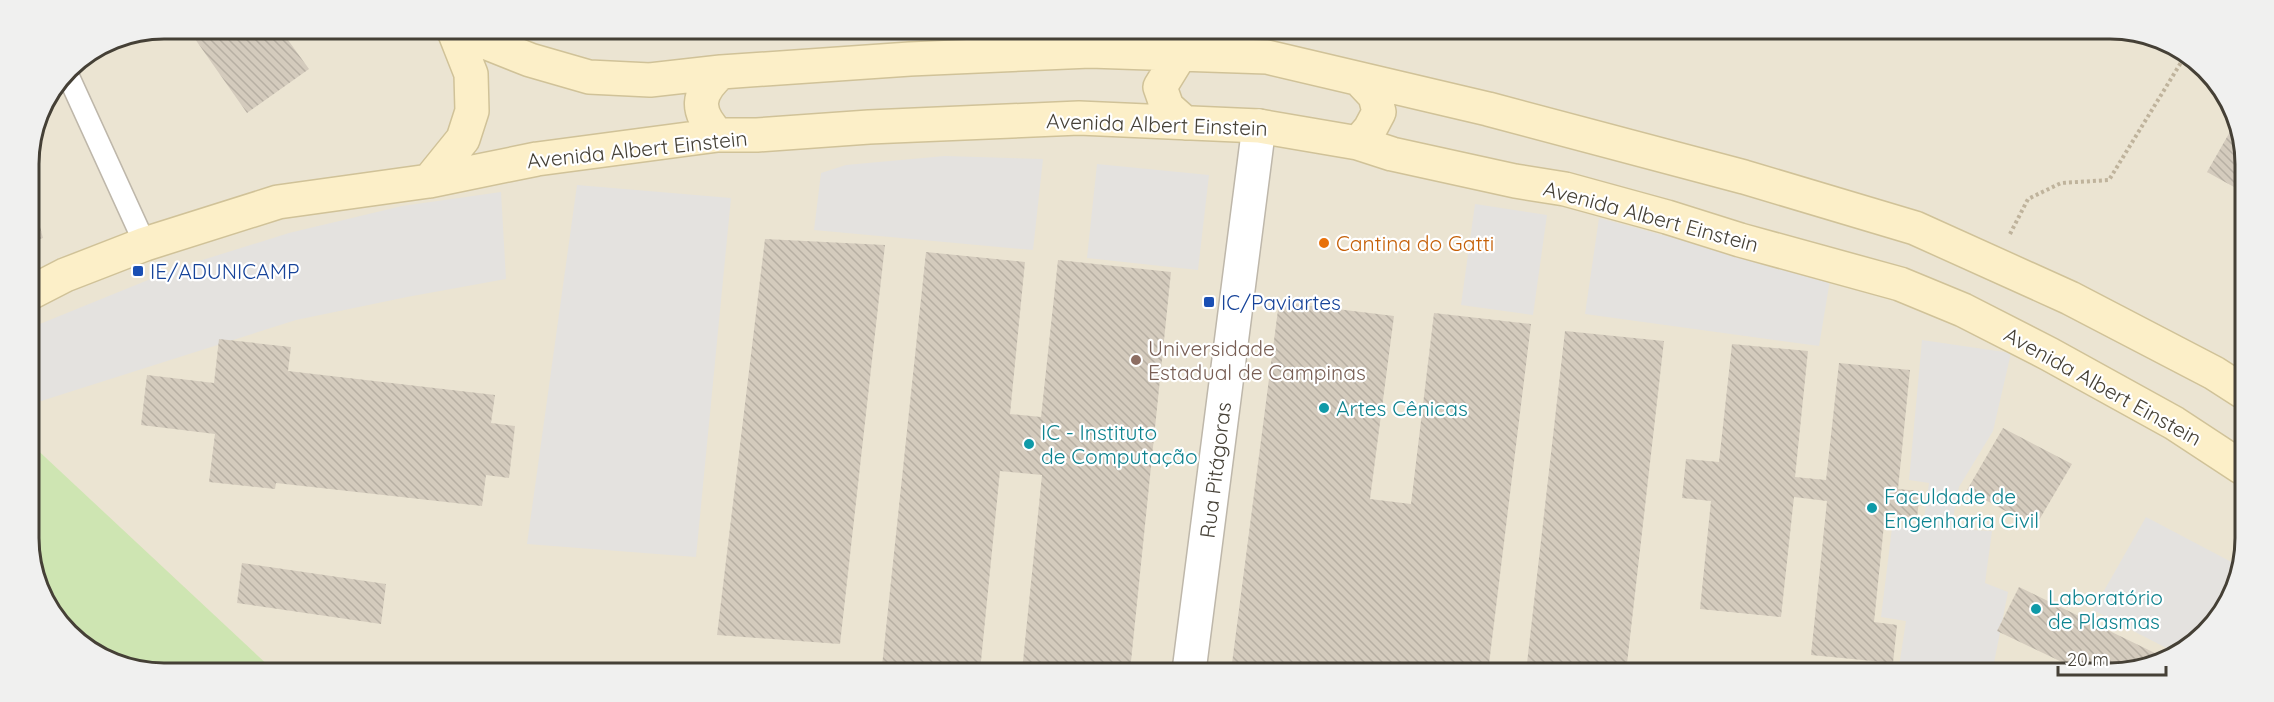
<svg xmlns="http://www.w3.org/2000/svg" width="2274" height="702" font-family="Quicksand,sans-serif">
  <defs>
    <pattern id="building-back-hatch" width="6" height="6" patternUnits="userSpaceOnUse" patternTransform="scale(1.5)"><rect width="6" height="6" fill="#d4cbbd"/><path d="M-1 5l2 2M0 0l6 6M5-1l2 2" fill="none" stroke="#b7afa3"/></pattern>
  </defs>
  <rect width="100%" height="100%" fill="#f3efe7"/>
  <!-- education -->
  <path fill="#ebe4d2" d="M164,29l1981,4 61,35 37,70 -2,435 -42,67 -80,33 -1990,-4 -61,-35 -37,-70 -2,-409 10,-43 29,-44 44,-29z"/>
  <!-- green -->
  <path fill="#cee5b2" d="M30,443l242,226h-143l-61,-35 -37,-70z"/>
  <!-- parking -->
  <path fill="#e4e2df" d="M945,156l98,3 -10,91 -219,-20 7,-57 25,-8z
    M1097,164l112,11 -11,95 -111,-12z
    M577,185l154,13 -35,359 -169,-13z
    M501,192l5,87 -99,18 -111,23 -258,82 -8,-28v-46l150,-61 109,-34 113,-27z
    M1475,204l72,11 -14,100 -72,-10z
    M1599,218l231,62 -11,66 -234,-32z
    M1922,340l89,13 -18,78 -34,56 -8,42 41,2 -7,52 23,9 -16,81h-94l8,-52 -25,-4 11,-89 31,-1 6,-44 -20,-3z
    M2146,517l95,50v6l-42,67 -27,11 -79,-41z"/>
  <!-- building -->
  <path fill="url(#building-back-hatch)" d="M188,29h92l29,40 -62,44z
    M2235,123l8,15v54l-36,-20z
    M29,185l14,53 -14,4z
    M765,239l120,6 -45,399 -123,-9z
    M926,252l99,10 -15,152 31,3 17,-157 113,12 -41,399h-108l20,-196 -42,-4 -20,200h-54l-44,-5z
    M1279,302l115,14 -24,183 41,5 23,-191 97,11 -43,348h-114l-25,-3v3l-118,-1z
    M1565,331l99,10 -38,331h-100z
    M219,339l72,8 -3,24 207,24 -4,28 24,3 -6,52 -23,-3 -4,31 -206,-23 -1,6 -66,-7 6,-48 -74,-9 6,-50 67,8z
    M1732,344l76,7 -13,126 31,3 13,-117 71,7 -12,119 22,2 -3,27 -32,-3 -11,107 23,3 -4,38 -82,-8 16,-154 -33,-4 -13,120 -81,-8 11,-108 -29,-3 4,-39 33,3z
    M2003,428l69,36 -37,63 -68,-37z
    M242,563l144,21 -5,40 -144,-21z
    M2019,587l142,69 -42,17h-34l-88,-42z"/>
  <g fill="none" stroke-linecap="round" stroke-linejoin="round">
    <defs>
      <path id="lane" d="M66,71l79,173"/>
      <path id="street" d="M1189,671l70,-545"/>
      <path id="secondary" d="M452,29l78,31 59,17 61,3 71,-8 189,-13 180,-8 177,6 221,52 256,68 171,51 155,70 144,75 28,18
        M1181,53l-21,34 7,20 18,16
        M718,135c-23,-24 -22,-41 3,-63
        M1358,143l12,-14 9,-17 -4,-16 -16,-17
        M429,181l34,-42 9,-28 -1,-37 -17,-43
        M30,293l35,-18 80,-31 133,-42 151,-21 108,-22 181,-24h39l112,-8 210,-9 180,8 99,17 34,11 123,27 50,8 102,28 73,23 160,44 63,26 86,44 125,69 67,44"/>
    </defs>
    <!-- lane casing -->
    <use href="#lane" stroke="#beb7aa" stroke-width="24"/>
    <!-- street casing -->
    <use href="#street" stroke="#beb7aa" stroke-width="36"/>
    <!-- secondary casing -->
    <use href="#secondary" stroke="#d0c298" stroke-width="36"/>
    <!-- path -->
    <path stroke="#bfb39c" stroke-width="4" stroke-dasharray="3 3" stroke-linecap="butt" d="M2010,234l18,-35 33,-16 48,-3 76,-124"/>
    <!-- lane -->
    <use href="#lane" stroke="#fff" stroke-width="21"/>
    <!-- street -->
    <use href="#street" stroke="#fff" stroke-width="33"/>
    <!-- secondary -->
    <use href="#secondary" stroke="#fcefc8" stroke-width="33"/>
  </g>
  <!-- markers -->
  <circle fill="#e8710a" stroke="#fff" stroke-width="2" cx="1324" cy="243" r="6"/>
  <g fill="#1a4fb4" stroke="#fff" stroke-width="2">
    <rect x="132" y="265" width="12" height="12" rx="3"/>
    <rect x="1203" y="296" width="12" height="12" rx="3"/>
  </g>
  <circle fill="#8d6e63" stroke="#fff" stroke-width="2" cx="1136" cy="360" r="6"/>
  <g fill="#0f9aa8" stroke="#fff" stroke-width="2">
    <circle cx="1324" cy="408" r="6"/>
    <circle cx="1029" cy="444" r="6"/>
    <circle cx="1872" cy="508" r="6"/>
    <circle cx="2036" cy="609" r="6"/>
  </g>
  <g text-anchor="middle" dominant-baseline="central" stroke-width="4.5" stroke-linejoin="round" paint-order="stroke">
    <!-- street labels -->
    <g font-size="21" fill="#454036" stroke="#fff">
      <text transform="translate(1157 124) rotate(2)">Avenida Albert Einstein</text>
      <text transform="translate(637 149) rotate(-6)">Avenida Albert Einstein</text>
      <text transform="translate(1651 216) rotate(15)">Avenida Albert Einstein</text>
      <text transform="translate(2103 386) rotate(29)">Avenida Albert Einstein</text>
      <text transform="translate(1215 470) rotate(-83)">Rua Pitágoras</text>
    </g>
    <!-- food labels -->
    <g font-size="21" fill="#c56008" stroke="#fff" text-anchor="start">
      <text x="1336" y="243">Cantina do Gatti</text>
    </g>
    <!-- transit labels -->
    <g font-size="21" fill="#164399" stroke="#fff" text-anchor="start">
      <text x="150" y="271">IE/ADUNICAMP</text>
      <text x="1221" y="302">IC/Paviartes</text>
    </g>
    <!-- education labels -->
    <g font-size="21" fill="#785e54" stroke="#fff" text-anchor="start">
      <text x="1148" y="348">Universidade<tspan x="1148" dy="24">Estadual de Campinas</tspan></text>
    </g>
    <!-- culture labels -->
    <g font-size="21" fill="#0d838f" stroke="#fff" text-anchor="start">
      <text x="1336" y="408">Artes Cênicas</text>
      <text x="1041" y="432">IC - Instituto<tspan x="1041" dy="24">de Computação</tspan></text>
      <text x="1884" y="496">Faculdade de<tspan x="1884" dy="24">Engenharia Civil</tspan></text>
      <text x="2048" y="597">Laboratório<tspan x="2048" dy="24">de Plasmas</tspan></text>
    </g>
  </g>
  <!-- crop -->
  <path d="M0 0H2274V702H0ZM164 39H2110A125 125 0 0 1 2235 164V538A125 125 0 0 1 2110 663H164A125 125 0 0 1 39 538V164A125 125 0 0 1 164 39Z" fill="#f0f0ef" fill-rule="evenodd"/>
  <path fill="none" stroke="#454036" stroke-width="3" d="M164 39H2110A125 125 0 0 1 2235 164V538A125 125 0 0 1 2110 663H164A125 125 0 0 1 39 538V164A125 125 0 0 1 164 39Z"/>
  <!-- scale -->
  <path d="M2058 666v9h108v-9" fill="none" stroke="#454036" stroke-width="3"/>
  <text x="2067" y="666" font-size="18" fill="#454036" stroke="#ffffff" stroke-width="4.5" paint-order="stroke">20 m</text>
</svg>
